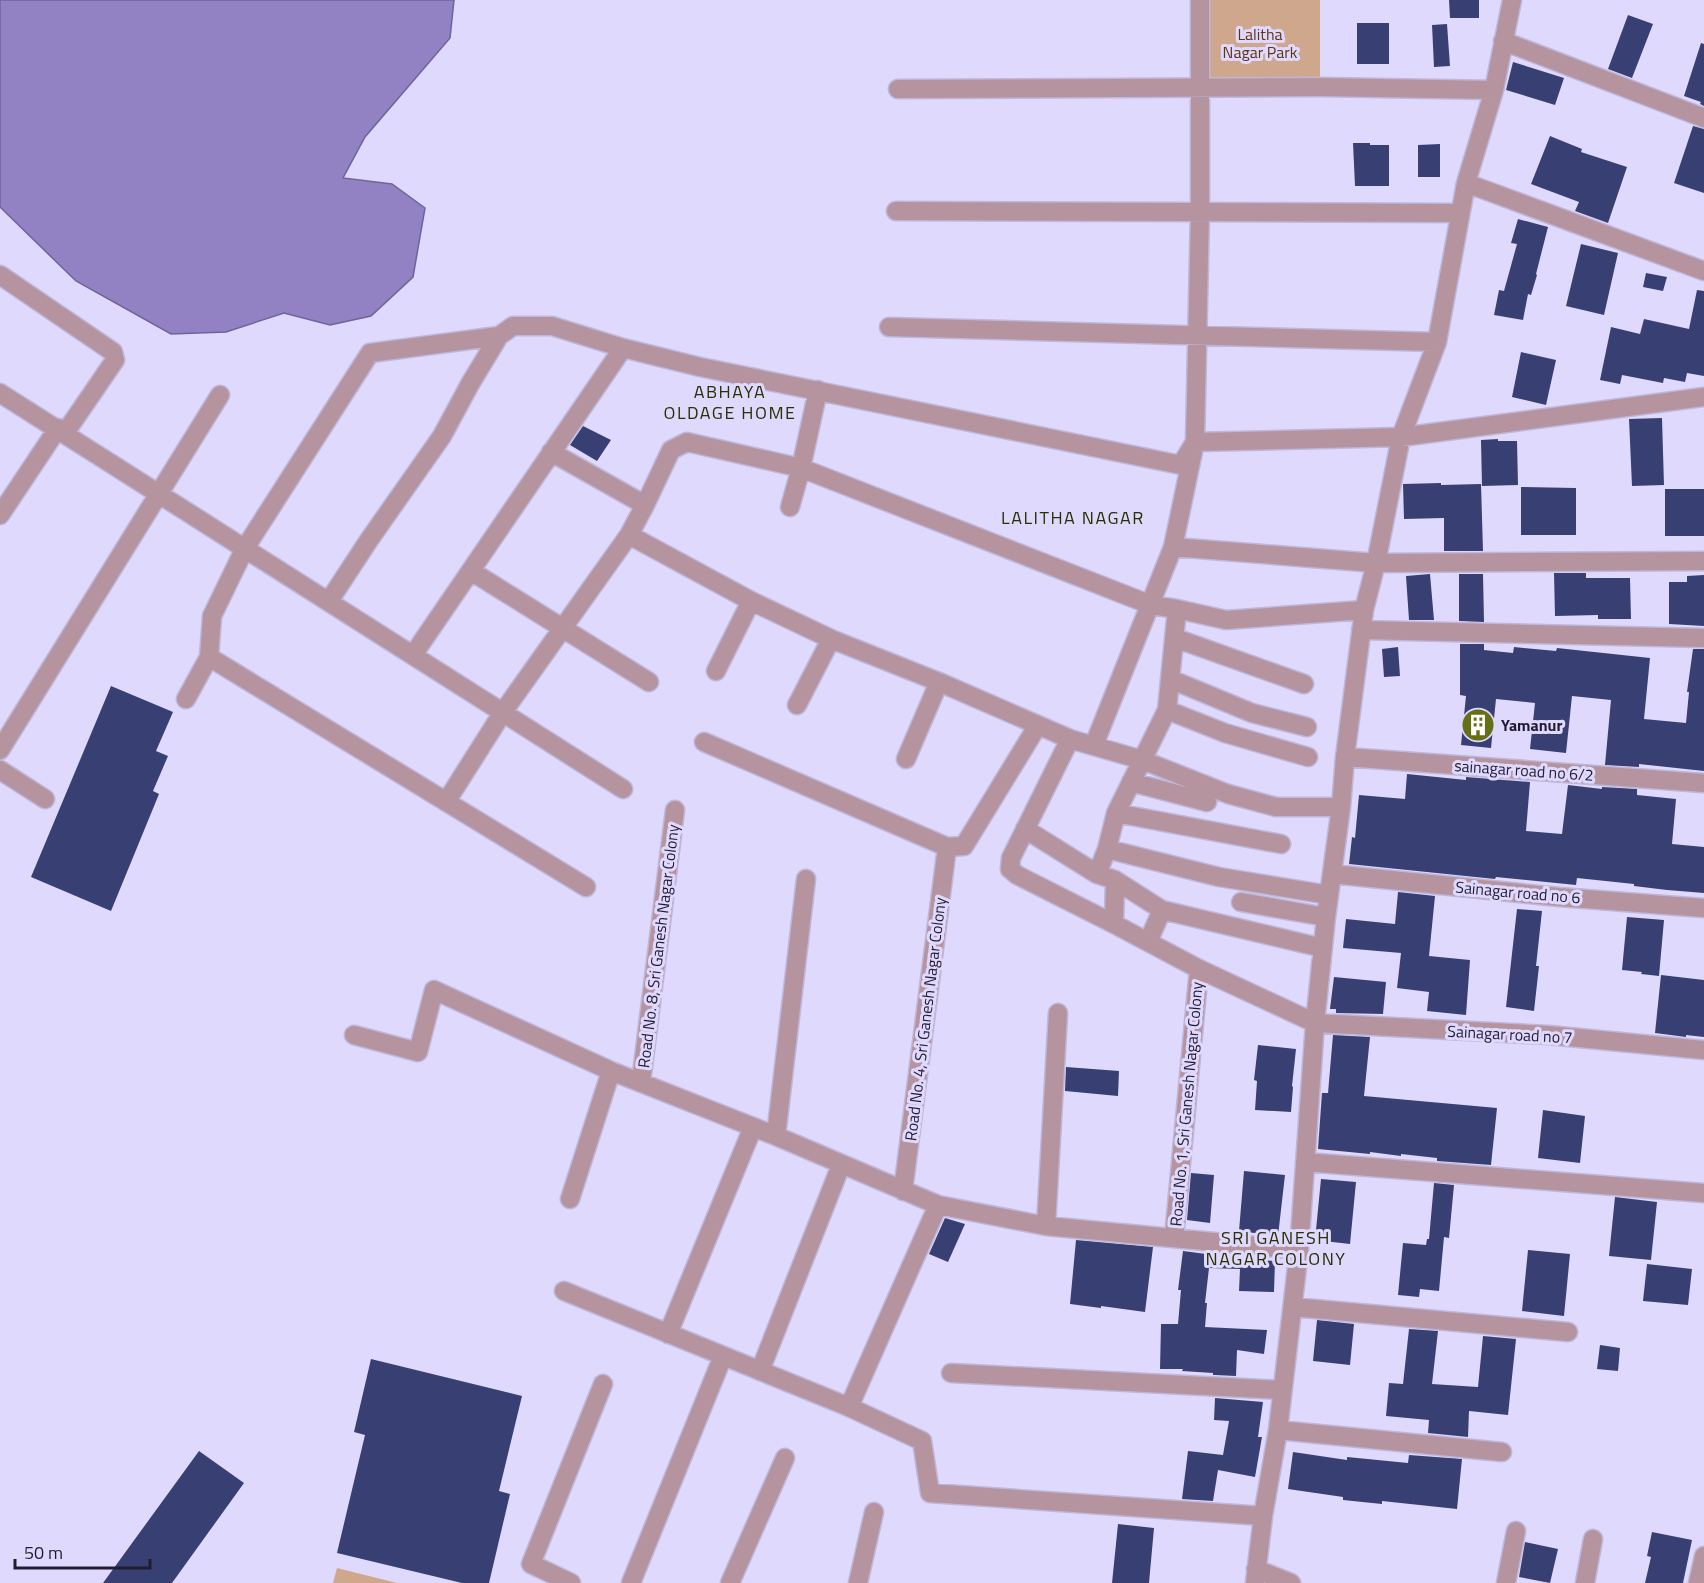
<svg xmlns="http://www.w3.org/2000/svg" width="1704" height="1583" font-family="'Titillium Web',sans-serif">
  <rect width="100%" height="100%" fill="#e0d9fe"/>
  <!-- green -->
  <path fill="#cfa78d" d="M1200,0h120v87h-121z
    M337,1568l60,15h-64z"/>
  <!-- water -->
  <path fill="#9282c3" stroke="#706398" stroke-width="1.5" d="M0,0h454l-4,38 -85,99 -22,41 49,6 33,24 -12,69 -42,39 -41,9 -46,-12 -58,19 -55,2 -95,-53 -76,-74z"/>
  <!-- building -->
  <path fill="#384073" d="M1449,0h30v18h-29z
    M1628,15l25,9 -21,54 -24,-9z
    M1357,23h32v41h-32z
    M1447,24l3,42 -16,1 -2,-42z
    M1701,43l3,1v62l-4,-2 1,-2 -17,-6z
    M1513,62l51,16 -9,27 -49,-15z
    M1693,126l11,3v64l-30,-10z
    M1550,136l32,13 -1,3 46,15 -19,56 -33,-12 4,-9 -48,-18z
    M1353,143h17v2h19v41h-34z
    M1440,144v33h-22v-32z
    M1518,219l30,8 -12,47 1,1 -6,20 -3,-1 -5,26 -29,-5 5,-25 5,1 13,-47 -6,-1z
    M1581,244l37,9 -14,62 -38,-9z
    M1646,273l21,4 -4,14 -20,-4z
    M1697,290l7,1v85l-17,-3 -2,9 -21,-4 -1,5 -41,-8 -2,9 -20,-4 11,-53 29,7 4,-15 45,10z
    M1521,352l35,8 -10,45 -34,-8z
    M1662,418l2,67 -32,1 -3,-67z
    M583,426l28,14 -14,21 -27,-16z
    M1498,439v2h19l1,44 -36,1 -1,-46z
    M1441,483v2l40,-1 2,67h-39v-33l-40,1 -1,-35z
    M1521,487l55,1v47h-55z
    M1665,489h39v47h-39z
    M1554,573h32v5h44l1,41h-33v-4l-43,1z
    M1430,574l4,46h-25l-3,-44z
    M1459,574h24l1,48 -25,-1z
    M1704,575v51l-35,-2v-42h18v-6z
    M1460,644h24v6l29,3 1,-6 42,4 1,-3 93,10 -6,61 42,4 3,-31h-2l6,-43h11v122l-65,-7v3l-34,-2 6,-65 -39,-4 -6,57 -36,-4 5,-46 -39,-4 -5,49 -30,-3 5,-49 -6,-1z
    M1398,647l2,29 -16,1 -2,-28z
    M111,686l62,26 -17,39 12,5 -15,35 6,3 -48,117 -80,-34z
    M1407,774l59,6v-3l64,5 -4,49 36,3 6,-49 34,4v-2l35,2v6l39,4 -4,45 32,3v46l-37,-3 -33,-4v-2l-57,-6 -1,7 -80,-8 -1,2 -146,-15 3,-27 3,1 4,-43 46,4z
    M1398,892l37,4 -6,60 41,4 -4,55 -39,-4 2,-19 -32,-4 4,-35 -58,-5 3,-29 49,5z
    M1517,909l25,2 -6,55h3l-5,45 -28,-4z
    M1627,917l37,3 -5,56 -18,-2 1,-2 -20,-2z
    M1661,975l43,5v57l-18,-2v2l-31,-4z
    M1334,977l52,5 -3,32 -47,-1v-4h-6z
    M1333,1035l37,2 -6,59 133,12 -6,57 -54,-4v-3l-36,-4v2l-31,-4v2l-52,-5 4,-56h6z
    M1258,1045l38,4 -4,37 1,1 -2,25 -36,-2 2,-29 -3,-1z
    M1066,1067l53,4 -1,25 -53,-5z
    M1543,1110l42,6 -5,47 -42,-5z
    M1244,1171l41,4 -7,61 -39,-5z
    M1191,1173l23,2 -4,48 -23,-3z
    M1321,1179l35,3 -6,62 -35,-4z
    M1434,1183l20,2 -5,53 -5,-1 -5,54 -19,-2 -1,8 -21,-2 5,-52 23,2 1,-6h2z
    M1615,1197l42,5 -6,58 -42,-4z
    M945,1218l20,6 -17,38 -19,-8z
    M1076,1240l77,7 -8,65 -44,-6v2l-31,-4z
    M1528,1250l42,4 -6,62 -42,-5z
    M1183,1251l69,9 23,1 -1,31 -35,-1 1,-22 -31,-1 -4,35h2l-2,24 62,3 -3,24 -27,-4 -1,26 -21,-1h-2v-2l-31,-2 1,-2h-23l1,-45h17l3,-34h-3z
    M1647,1264l45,5 -4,36 -45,-4z
    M1317,1320l37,4 -4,41 -37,-4z
    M1409,1329l29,2 -6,53 46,3 5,-51 33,3 -8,76 -39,-4 -1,26 -40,-4 1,-13 -43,-4 3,-33 14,1z
    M1600,1345l20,3 -2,23 -21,-2z
    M371,1359l151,37 -23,95 11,3 -21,89h-27l-125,-30 28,-118 -11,-3z
    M1215,1398l48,4 -5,35h4l-7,40 -37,-7 -5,31 -31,-2 6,-48 35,4 6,-34 -15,-1z
    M199,1451l45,32 -72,100h-69z
    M1293,1452l54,8v-3l61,6 1,-8 53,4 -5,50 -75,-8v3l-39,-4v-3l-55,-8z
    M1118,1524l36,4 -5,55h-37z
    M1652,1532l40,8 -9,43h-38l6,-26 -4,-1z
    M1525,1542l33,7 -8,34 -31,-6z"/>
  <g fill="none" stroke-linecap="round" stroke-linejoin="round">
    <defs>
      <path id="minor" d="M1503,41l201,77
        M898,89l422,-2 174,3
        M1466,183l238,88
        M896,211l564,2
        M0,275l113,77 2,8 -50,73
        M889,327l548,15
        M0,393l623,396
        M1195,442l206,-5 303,-40
        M551,452l94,53
        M790,507l11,-39 17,-78
        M0,515l58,-87
        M629,535l122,66 80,38 108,43 131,57 72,21 86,34 48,13h65
        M1173,547l203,16 328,-2
        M471,571l178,111
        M329,601l40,-61 73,-104 28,-52 29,-48 14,-10h39l71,22 77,19 481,98 14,-23
        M1361,630l343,8
        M1175,638l129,46
        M413,655l210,-307
        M209,657l377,230
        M716,671l35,-70
        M1170,679l82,34 55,14
        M186,699l23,-42 3,-41 33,-68 125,-195 129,-17
        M797,705l34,-66
        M1167,710l58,23 83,24
        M1070,739l-59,119 -1,11 7,6 97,49 85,45 116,54 233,12 156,15
        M704,742l243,105 17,-1 74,-121
        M1094,745l79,-198 22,-105 5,-231v-211
        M0,750l220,-355
        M1345,757l359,26
        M906,759l33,-77
        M0,770l45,29
        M1131,782l76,20
        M446,802l57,-90 126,-177 16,-30 26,-55 16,-8 114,26 350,137 26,4 49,11 138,-10
        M1116,813l165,31
        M1025,829l72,45 18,6 47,30 161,38
        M1107,849l112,28 110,18
        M1097,874l10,-25 9,-36 51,-103 10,-101
        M1332,874l227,23 145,11
        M1241,902l85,15
        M1114,924l1,-44
        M1148,942l14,-32
        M354,1035l64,17 16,-62 177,81
        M641,1082l34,-272
        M776,1136l30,-257
        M1305,1162l399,31
        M903,1191l44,-344
        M570,1199l41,-128 165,65 162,69 108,21 253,24
        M1046,1226l12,-213
        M1174,1238l25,-269
        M564,1291l285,116 73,34 8,52 333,23
        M1293,1307l275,25
        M668,1334l85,-207
        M760,1371l81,-206
        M951,1373l331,17
        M849,1407l89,-202
        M1278,1430l224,22
        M1256,1569l35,14
        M571,1583l-40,-19 72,-180
        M631,1583l92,-227
        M730,1583l55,-125
        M858,1583l16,-71
        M1255,1583l8,-67 15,-86 21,-180 16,-227 11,-106 15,-110 4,-50 19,-147 12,-47 25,-126 36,-95 29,-159 28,-93 18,-90
        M1506,1583l10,-52
        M1585,1583l8,-44
        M1698,1583l6,-27"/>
    </defs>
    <!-- minor casing -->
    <use href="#minor" stroke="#beb7d9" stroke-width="21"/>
    <!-- minor -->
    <use href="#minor" stroke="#b594a0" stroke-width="18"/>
  </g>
  <!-- icons -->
  <defs>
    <symbol id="building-disc" viewBox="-11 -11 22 22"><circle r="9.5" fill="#676f16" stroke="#e0d9fe"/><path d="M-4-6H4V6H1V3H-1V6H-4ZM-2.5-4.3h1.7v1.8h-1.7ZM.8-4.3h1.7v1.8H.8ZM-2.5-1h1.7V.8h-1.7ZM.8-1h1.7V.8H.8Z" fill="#fff"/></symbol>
  </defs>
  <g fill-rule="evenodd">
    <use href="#building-disc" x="1459" y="706" width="38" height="38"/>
  </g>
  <g text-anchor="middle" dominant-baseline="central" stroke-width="6" stroke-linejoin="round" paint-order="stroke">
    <!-- park labels -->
    <g font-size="16" fill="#603515" stroke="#e0d9fe">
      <text x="1260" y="34">Lalitha<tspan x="1260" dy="18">Nagar Park</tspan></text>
    </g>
    <!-- poi labels -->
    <g font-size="16" font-weight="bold" fill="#221c33" stroke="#e0d9fe" text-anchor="start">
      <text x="1501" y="725">Yamanur</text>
    </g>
    <!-- street labels -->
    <g font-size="16" fill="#221c33" stroke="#e0d9fe">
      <text transform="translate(1524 770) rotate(4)">sainagar road no 6/2</text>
      <text transform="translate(1518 892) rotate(5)">Sainagar road no 6</text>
      <text transform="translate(658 946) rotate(-83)">Road No. 8, Sri Ganesh Nagar Colony</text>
      <text transform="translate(925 1019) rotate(-83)">Road No. 4, Sri Ganesh Nagar Colony</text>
      <text transform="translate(1510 1034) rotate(3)">Sainagar road no 7</text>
      <text transform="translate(1186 1104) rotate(-85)">Road No. 1, Sri Ganesh Nagar Colony</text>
    </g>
    <!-- neighbourhood labels -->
    <g font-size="18" letter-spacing="1.5" fill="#2b2f05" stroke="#e0d9fe">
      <text x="730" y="391">ABHAYA<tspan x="730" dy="21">OLDAGE HOME</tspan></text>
      <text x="1073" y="517">LALITHA NAGAR</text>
      <text x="1276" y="1237">SRI GANESH<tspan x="1276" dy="21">NAGAR COLONY</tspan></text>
    </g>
  </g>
  <!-- scale -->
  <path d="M15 1559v9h135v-9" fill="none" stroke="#221c33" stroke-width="3"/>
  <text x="24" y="1559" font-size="18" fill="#221c33" stroke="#e0d9fe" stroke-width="4.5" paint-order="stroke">50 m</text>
</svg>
